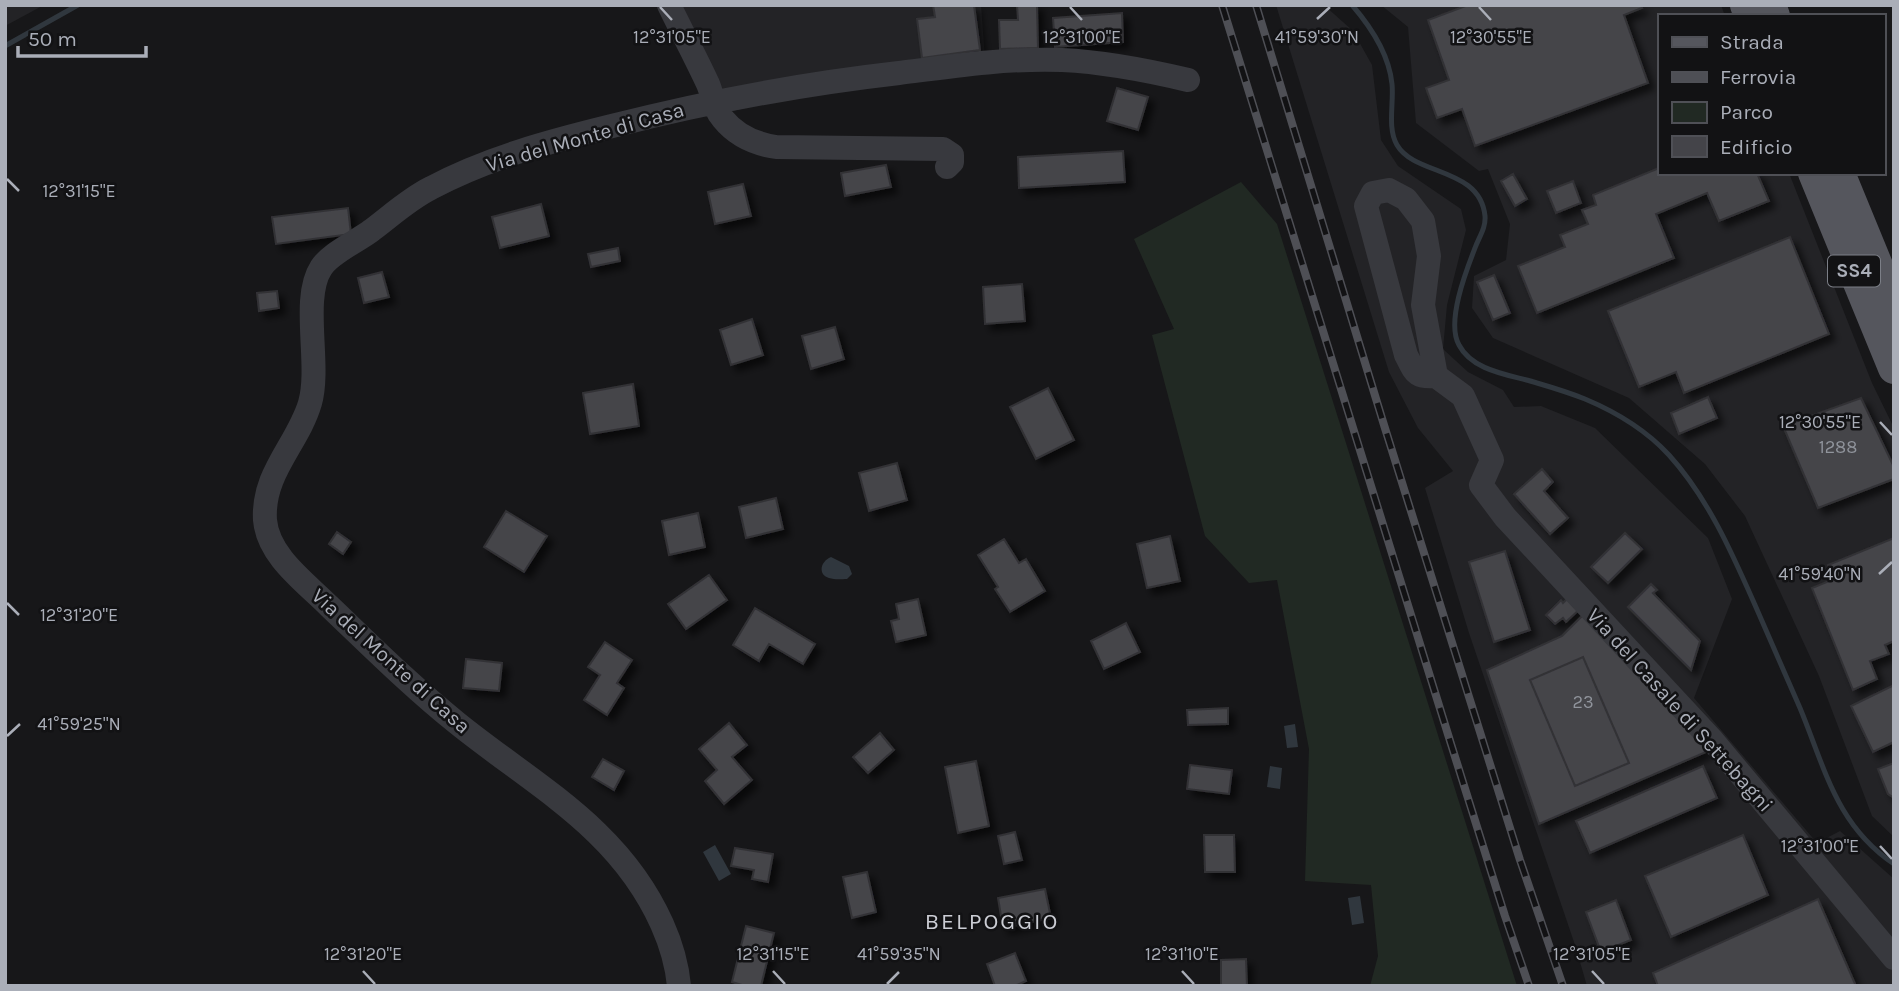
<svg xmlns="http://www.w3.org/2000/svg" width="1899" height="991" font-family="Karla,sans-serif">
  <defs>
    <filter id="shadow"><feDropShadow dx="6" dy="6" stdDeviation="3.5" flood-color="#0009"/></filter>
  </defs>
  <rect width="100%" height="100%" fill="#171719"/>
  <!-- built -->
  <path fill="#232326" d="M5,5h39l-39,21z
    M674,5h307l5,68 -181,22 -82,18z
    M1276,5h48l29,26 19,34 9,75 17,26 63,43 5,21 -19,75 -4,44 25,23 35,18 11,17 27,-1 54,22 113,110 24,61 -38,99 123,145 23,-12 54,48v107h-307l-12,-41 -106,-312 -44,-145 28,-17 -35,-43 -29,-56z
    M1381,5h340l4,11h-66v157h130l83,210 22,45v409l-22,-21 -53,-140 -74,-160 -40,-52 -76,-66 -136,-60 -21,-30 2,-32 32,-16 4,-36 -22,-55 -9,2 -63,-48 -8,-96z"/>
  <!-- green -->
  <path fill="#212923" d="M1241,182l36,42 240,762h-147l8,-30 -7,-71 -66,-4 4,-132 -32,-169 -28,3 -44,-47 -53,-201 22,-6 -40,-90z"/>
  <!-- water -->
  <path fill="#30373e" d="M831,557l18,9 3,8 -5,5c-5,0 -12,1 -18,-1 -12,-4 -8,-17 2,-21z
    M1295,724l3,23 -11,1 -3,-22z
    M1270,766l12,2 -2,21 -13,-2z
    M715,845l16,29 -12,7 -16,-29z
    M1360,896l4,27 -12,2 -4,-27z"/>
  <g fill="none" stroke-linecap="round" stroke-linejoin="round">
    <!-- stream -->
    <path stroke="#30373e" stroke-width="5" d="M1352,5c19,22 37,49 40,79 2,19 -5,44 5,61 18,31 83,22 88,71 1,12 -6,21 -10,32 -9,23 -29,74 -16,97 14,27 53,30 78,38 17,5 33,10 48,16 31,13 61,31 84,56 39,43 63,98 86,150 15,35 30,69 45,103 25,60 36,117 94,156
      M5,46l73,-41"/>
  </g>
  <!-- building -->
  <path fill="#444449" stroke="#323135" stroke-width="2" filter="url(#shadow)" d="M933,5h41l6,45 -58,8 -5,-39 18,-2z
    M1017,5h20l1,43 -38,1 -1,-29h19z
    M1468,5h173l1,3 -18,7 24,68 -173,63 -13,-37 -25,9 -11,-30 23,-8 -21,-60z
    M1122,13l1,29 -68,5 -2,-29z
    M1117,88l31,9 -10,33 -31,-9z
    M1123,151l2,31 -106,6 -1,-31z
    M886,165l5,22 -46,9 -4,-23z
    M1659,168v5h98l12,28 -50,20 -12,-28 -51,21 18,44 -137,55 -19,-47 47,-19 -5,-12 28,-11 -6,-14 14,-5 -3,-10z
    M1513,174l14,25 -12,7 -14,-25z
    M1573,181l8,22 -25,10 -9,-22z
    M743,184l8,32 -36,8 -7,-32z
    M541,204l8,32 -49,12 -8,-31z
    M348,208l3,26 -75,10 -4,-27z
    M1790,237l39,97 -145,59 -8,-21 -37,15 -31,-76z
    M618,248l2,13 -29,6 -3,-13z
    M382,272l7,25 -25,6 -6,-25z
    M1494,275l16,38 -17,7 -16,-38z
    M1022,284l3,37 -40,3 -2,-37z
    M277,291l2,17 -20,3 -2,-18z
    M752,319l11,36 -32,10 -11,-35z
    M835,327l9,32 -33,10 -9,-33z
    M633,384l6,42 -49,8 -7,-41z
    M1048,388l26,52 -38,19 -26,-52z
    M1708,397l9,21 -38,16 -8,-21z
    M1861,398l33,69v12l-76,29 -35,-82z
    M897,463l10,37 -38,11 -10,-38z
    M1542,469l11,13 -9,9 24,27 -18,16 -36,-40z
    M776,498l7,31 -37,9 -7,-31z
    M506,511l41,25 -23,36 -40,-25z
    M698,513l7,34 -36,8 -7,-34z
    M337,532l14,10 -8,12 -14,-10z
    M1625,533l17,16 -34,34 -17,-16z
    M1170,536l10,45 -33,7 -10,-44z
    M1894,538v103l-9,4 4,9 -19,7 7,18 -24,11 -41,-102 22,-9 -6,-14z
    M1004,539l15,24 7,-4 19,32 -35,21 -15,-23 3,-2 -20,-32z
    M1505,551l25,79 -36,12 -25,-80z
    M709,575l18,25 -41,29 -18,-25z
    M1651,584l6,6 -4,3 47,48 -9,29 -63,-63z
    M1570,596l11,12 -15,14 -3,-4 -8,6 -9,-9 15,-15 2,3z
    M918,599l8,36 -30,7 -5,-21 8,-2 -3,-15z
    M755,608l60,36 -12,20 -34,-20 -10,17 -26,-16z
    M1583,615l115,118 8,19 -167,72 -52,-154 75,-34z
    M1126,623l14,29 -36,17 -13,-28z
    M605,642l27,18 -15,23 7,5 -17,27 -23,-15 16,-25 -12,-8z
    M1583,657l46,106 -54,23 -45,-106z
    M466,659l36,4 -3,28 -36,-3z
    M1894,685v57l-21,10 -22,-46z
    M1228,708v16l-40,1 -1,-15z
    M729,723l18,22 -15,12 20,23 -28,24 -19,-23 12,-11 -18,-21z
    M880,733l14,17 -26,23 -15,-16z
    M603,759l21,12 -10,19 -22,-13z
    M976,761l13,65 -31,7 -13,-66z
    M1894,763v35l-6,-4 -10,-25z
    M1190,765l42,5 -3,24 -42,-5z
    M1703,766l14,32 -127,55 -14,-32z
    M1015,832l7,28 -18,4 -6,-28z
    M1204,835h30l1,37h-30z
    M1743,835l25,60 -97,42 -26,-61z
    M735,848l38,6 -5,28 -16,-3 2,-9 -23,-4z
    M867,872l9,40 -24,6 -9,-41z
    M1045,889l6,29 -48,10 -5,-30z
    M1818,899l38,87h-198l-5,-13z
    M1616,900l15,40 -30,12 -15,-40z
    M746,926l28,7 -13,53h-16l-13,-4z
    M1015,953l11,28 -11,5h-20l-8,-22z
    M1246,959l1,27h-26v-26z"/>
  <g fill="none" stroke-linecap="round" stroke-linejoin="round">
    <!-- minor -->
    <path stroke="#38393e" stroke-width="24" d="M669,5c13,27 27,53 39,79 5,12 6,25 15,35 13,16 33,25 53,28l167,2 9,6v7l-5,5
      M1436,376l-13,-71 6,-49 -6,-35 -17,-22 -17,-9 -16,3 -7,13 40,149c9,17 9,23 30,21l27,20 29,64 -11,25 24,32 207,223 182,218
      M679,986c-2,-22 -8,-42 -17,-62 -43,-96 -127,-138 -205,-201 -45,-36 -86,-77 -128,-117 -24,-24 -61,-50 -64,-86 -3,-47 33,-76 45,-117 11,-38 -9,-104 11,-135 9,-15 37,-27 51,-38 20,-15 37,-31 59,-42 56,-30 120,-47 181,-62 94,-24 190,-42 287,-53 54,-7 108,-15 163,-13 43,2 84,10 126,20"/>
    <!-- major -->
    <path stroke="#55565d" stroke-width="32" d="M1746,5l4,11
      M1770,5l4,11
      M1814,173l80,195
      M1839,173l55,134"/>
    <defs>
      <path id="rail" d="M1222,5l229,739 54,172 24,70
        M1256,5l128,420 136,435 43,126"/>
    </defs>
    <!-- rail casing -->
    <use href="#rail" stroke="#4e4f55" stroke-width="8"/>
    <!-- rail -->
    <use href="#rail" stroke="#121214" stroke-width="5" stroke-dasharray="16" stroke-linecap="butt"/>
  </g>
  <!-- ticks -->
  <path fill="none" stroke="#aaaeb8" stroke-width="2.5" d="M660,7l12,13M1070,7l12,13M1479,7l12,13M1317,19l13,-12M7,179l12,12M1880,422l12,13M1879,574l13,-12M7,603l12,12M7,736l13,-12M1880,846l12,13M363,971l12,13M773,971l12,13M1182,971l12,13M1592,971l12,13M887,984l12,-12"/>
  <g text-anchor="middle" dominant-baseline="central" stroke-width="5" stroke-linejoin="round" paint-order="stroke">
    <!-- number labels -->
    <g font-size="18" fill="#90949c">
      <text x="1838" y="447">1288</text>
      <text x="1583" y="702">23</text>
    </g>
    <!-- shield labels -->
    <rect fill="#121214" stroke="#7c7f87" stroke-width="2" x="1828" y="255.5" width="52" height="31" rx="5"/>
    <g font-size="19" font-weight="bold" fill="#aaaeb8">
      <text x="1854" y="271">SS4</text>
    </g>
    <!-- street labels -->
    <g font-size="21" fill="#aaaeb8" stroke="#121214">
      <text transform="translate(585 137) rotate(-16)">Via del Monte di Casa</text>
      <text transform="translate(391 661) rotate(42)">Via del Monte di Casa</text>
      <text transform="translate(1680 710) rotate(48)">Via del Casale di Settebagni</text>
    </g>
    <!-- neighbourhood labels -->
    <g font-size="23" letter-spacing="2" fill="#cbcdd4" stroke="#121214">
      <text x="992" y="921">BELPOGGIO</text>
    </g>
  </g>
  <g font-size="18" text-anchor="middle" fill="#aaaeb8" stroke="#121214" stroke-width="5" stroke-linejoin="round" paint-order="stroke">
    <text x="1317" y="43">41°59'30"N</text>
    <text x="672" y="43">12°31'05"E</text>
    <text x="1082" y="43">12°31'00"E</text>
    <text x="1491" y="43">12°30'55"E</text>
    <text x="79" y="197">12°31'15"E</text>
    <text x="1820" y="428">12°30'55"E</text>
    <text x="1820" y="580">41°59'40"N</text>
    <text x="79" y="621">12°31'20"E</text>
    <text x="79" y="730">41°59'25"N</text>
    <text x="1820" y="852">12°31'00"E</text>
    <text x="363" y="960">12°31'20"E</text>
    <text x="773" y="960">12°31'15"E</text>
    <text x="1182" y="960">12°31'10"E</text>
    <text x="1592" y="960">12°31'05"E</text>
    <text x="899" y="960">41°59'35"N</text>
  </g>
  <!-- border -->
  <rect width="1899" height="991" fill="none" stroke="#aaaeb8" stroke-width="14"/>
  <!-- legend -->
  <rect x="1658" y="14" width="228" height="161" fill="#121214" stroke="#4f5056" stroke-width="2"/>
  <rect x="1672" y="37" width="35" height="10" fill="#55565d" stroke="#4f5056" stroke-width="2"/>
  <text x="1720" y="49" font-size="21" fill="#aaaeb8">Strada</text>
  <rect x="1672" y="72" width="35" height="10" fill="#4e4f55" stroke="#4f5056" stroke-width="2"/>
  <text x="1720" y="84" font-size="21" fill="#aaaeb8">Ferrovia</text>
  <rect x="1672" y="102" width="35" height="21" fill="#212923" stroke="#4f5056" stroke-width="2"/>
  <text x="1720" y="119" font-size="21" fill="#aaaeb8">Parco</text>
  <rect x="1672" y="136" width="35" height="21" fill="#444449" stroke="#4f5056" stroke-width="2"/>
  <text x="1720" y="154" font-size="21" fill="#aaaeb8">Edificio</text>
  <!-- scale -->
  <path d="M18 46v10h128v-10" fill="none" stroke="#aaaeb8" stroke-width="3.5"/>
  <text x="28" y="46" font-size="21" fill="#aaaeb8" stroke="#121214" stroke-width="5" paint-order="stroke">50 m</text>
</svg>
